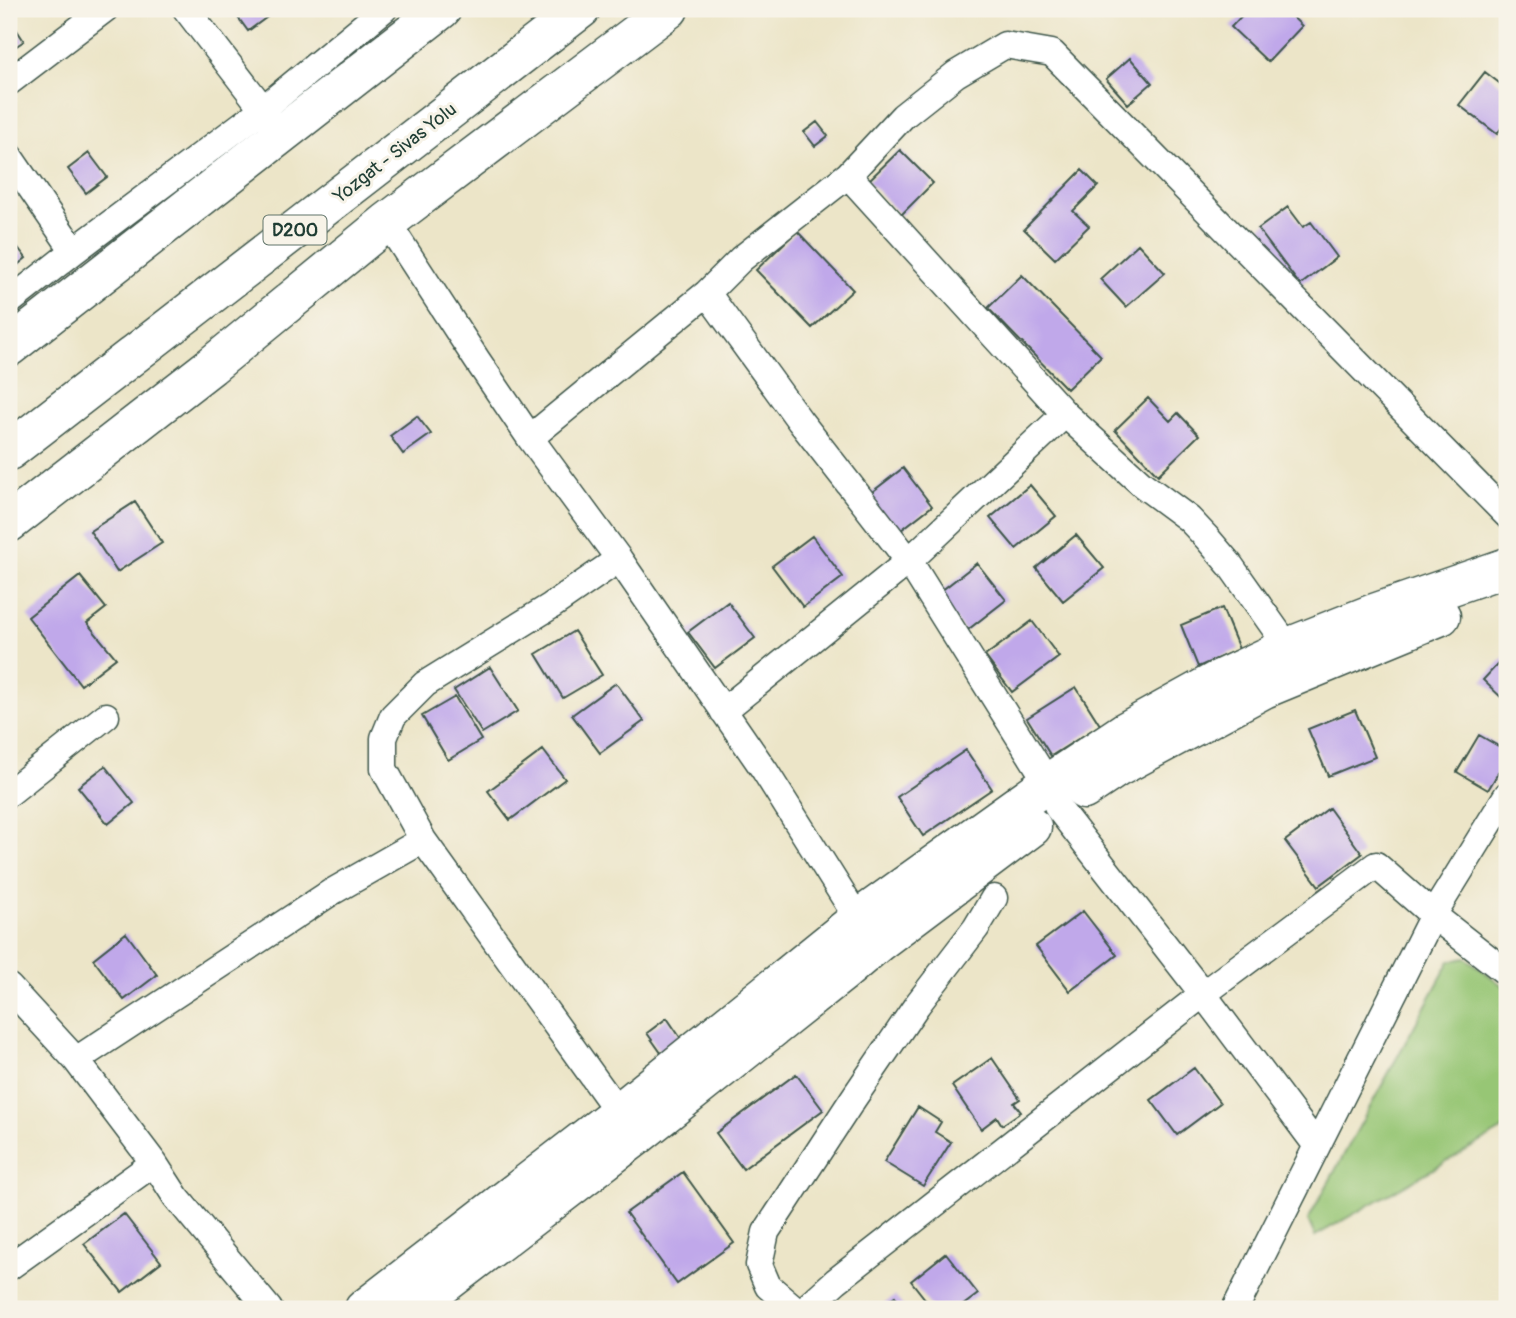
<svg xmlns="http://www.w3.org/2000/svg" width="1516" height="1318" font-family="Pangolin,sans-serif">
  <rect width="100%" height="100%" fill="#f7f3e8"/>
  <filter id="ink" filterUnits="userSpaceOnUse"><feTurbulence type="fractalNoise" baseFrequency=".0143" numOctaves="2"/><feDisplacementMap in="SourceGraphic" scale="14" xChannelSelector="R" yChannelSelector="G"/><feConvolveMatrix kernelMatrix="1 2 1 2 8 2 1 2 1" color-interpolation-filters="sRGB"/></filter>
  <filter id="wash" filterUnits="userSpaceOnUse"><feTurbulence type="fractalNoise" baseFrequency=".00686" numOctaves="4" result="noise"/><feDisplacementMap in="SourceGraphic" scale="28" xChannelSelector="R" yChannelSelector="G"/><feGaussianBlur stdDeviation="1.57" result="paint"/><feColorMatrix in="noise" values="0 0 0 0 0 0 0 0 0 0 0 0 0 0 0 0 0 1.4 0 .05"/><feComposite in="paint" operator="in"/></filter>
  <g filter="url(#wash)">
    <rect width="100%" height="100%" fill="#ece5c8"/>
    <!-- green -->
    <path fill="#97c675" stroke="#5b8254" stroke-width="2" d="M1466,958l41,31v138l-192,109 -7,-16 142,-259z"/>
    <g id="blocks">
      <!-- building -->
      <path fill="#c0a8ea" d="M232,9h46l-30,22z
        M1248,9h36l18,17 -34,36 -37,-35z
        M9,18l15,23 -15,10z
        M1130,58l22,25 -24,21 -22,-25z
        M1485,72l22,17v31l-10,14 -38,-29z
        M817,122l11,14 -13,10 -11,-14z
        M900,150l33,33 -32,32 -33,-34z
        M89,153l18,24 -21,16 -18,-24z
        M1082,170l16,16 -25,25 16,15 -34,33 -31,-30z
        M1288,207l15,20 8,-5 26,35 -37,28 -42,-56z
        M797,231l56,59 -41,38 -56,-58z
        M9,236l17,22 -17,14z
        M1138,244l27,29 -39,34 -26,-28z
        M1022,275l79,81 -34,33 -79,-81z
        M1148,398l22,23 8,-8 21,22 -41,40 -43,-45z
        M417,416l14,18 -28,20 -13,-18z
        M903,468l29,38 -40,31 -29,-38z
        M1030,485l26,31 -40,33 -26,-31z
        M135,502l27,41 -45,29 -27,-41z
        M1076,535l28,33 -41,33 -27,-33z
        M812,536l31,41 -40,30 -31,-41z
        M977,563l29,37 -41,32 -29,-37z
        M80,576l26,32 -19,15 29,35 -35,27 -53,-68z
        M728,602l27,36 -40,30 -27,-36z
        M1222,608l17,41 -41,18 -17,-42z
        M1032,621l27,36 -47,35 -27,-36z
        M574,631l28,44 -39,23 -27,-44z
        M1507,654v49l-24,-23z
        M490,667l28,44 -36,22 -28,-43z
        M616,683l28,38 -44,32 -28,-38z
        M1076,687l24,38 -49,31 -24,-38z
        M455,697l26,43 -33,20 -26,-44z
        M1355,710l20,47 -47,19 -20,-47z
        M1479,735l28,16v7l-19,32 -31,-18z
        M543,750l22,29 -55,41 -22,-29z
        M966,750l26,39 -69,47 -26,-39z
        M105,766l29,37 -26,21 -30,-37z
        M1329,808l33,46 -43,32 -34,-45z
        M1083,911l34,44 -47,36 -34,-45z
        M126,933l31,42 -33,25 -31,-41z
        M667,1018l17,25 -20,14 -17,-24z
        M992,1058l28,41 -6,4 7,9 -19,13 -5,-8 -16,12 -29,-43z
        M1194,1068l26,35 -43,32 -26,-35z
        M796,1074l27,36 -80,59 -27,-36z
        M918,1107l23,15 -6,10 16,10 -28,44 -39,-24z
        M683,1172l51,71 -57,41 -51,-71z
        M124,1214l37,48 -39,30 -38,-48z
        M946,1253l32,41 -20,15h-25l-22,-28z
        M895,1296l10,13h-28z"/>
    </g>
  </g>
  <g filter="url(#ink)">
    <use href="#blocks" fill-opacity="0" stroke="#3e564a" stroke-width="2"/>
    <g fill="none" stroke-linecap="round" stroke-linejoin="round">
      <defs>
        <path id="street" d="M186,9l77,100 8,14
          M9,82l96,-73
          M9,156l65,95
          M848,175l217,239 78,71 46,34 18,19 23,27 58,82
          M387,222l90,138 53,78 89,121 146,212 93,148 10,11
          M707,293l93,128 109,140 139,222 10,25 145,186 114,152
          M9,302l65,-51 189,-142 121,-100
          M530,438l177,-145 34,-34 107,-84 55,-59 53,-42 49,-29 47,8 455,462
          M619,559l-68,47 -126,78 -32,32 -9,22v31l39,71 204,284
          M723,711l186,-150 156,-147
          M9,793l97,-77
          M9,987l67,73 78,103 22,34 93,112
          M76,1060l254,-167 93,-53
          M9,1267l145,-104
          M795,1309l-27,-23 -9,-21 7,-33 87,-133 64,-94 59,-77 18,-30
          M805,1309l31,-28 367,-287 173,-129 57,50 74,58
          M1235,1309l198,-394 74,-120"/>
        <path id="secondary" d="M9,523l202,-157 176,-144 282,-213
          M1084,790l33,-22 147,-79 177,-73
          M364,1309l254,-196 240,-194 190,-136 76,-51 94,-52 70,-33 86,-34 133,-46
          M412,1309l224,-172 205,-163 38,-32 153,-115"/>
        <path id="highway" d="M9,347l433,-338
          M9,451l572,-442"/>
      </defs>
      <!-- street casing -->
      <use href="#street" stroke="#3e564a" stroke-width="29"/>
      <!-- secondary casing -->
      <use href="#secondary" stroke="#3e564a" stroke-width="41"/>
      <!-- highway casing -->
      <use href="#highway" stroke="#3e564a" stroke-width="41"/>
      <!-- street -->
      <use href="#street" stroke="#fff" stroke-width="26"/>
      <!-- secondary -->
      <use href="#secondary" stroke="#fff" stroke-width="38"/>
      <!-- highway -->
      <use href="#highway" stroke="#fff" stroke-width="38"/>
    </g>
  </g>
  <g text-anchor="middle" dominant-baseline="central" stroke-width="6" stroke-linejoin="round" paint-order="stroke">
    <!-- shield labels -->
    <rect fill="#f7f3e8" stroke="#60746a" stroke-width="2" x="263.5" y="215.5" width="63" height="29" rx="5"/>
    <g font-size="18" font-weight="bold" fill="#1f3d34">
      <text x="295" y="230">D200</text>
    </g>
    <!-- street labels -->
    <g font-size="19" fill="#1f3d34" stroke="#f7f3e8">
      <text transform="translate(395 153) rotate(-38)">Yozgat - Sivas Yolu</text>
    </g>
  </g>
  <!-- margin -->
  <rect width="1516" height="1318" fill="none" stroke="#f7f3e8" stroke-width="35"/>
</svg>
